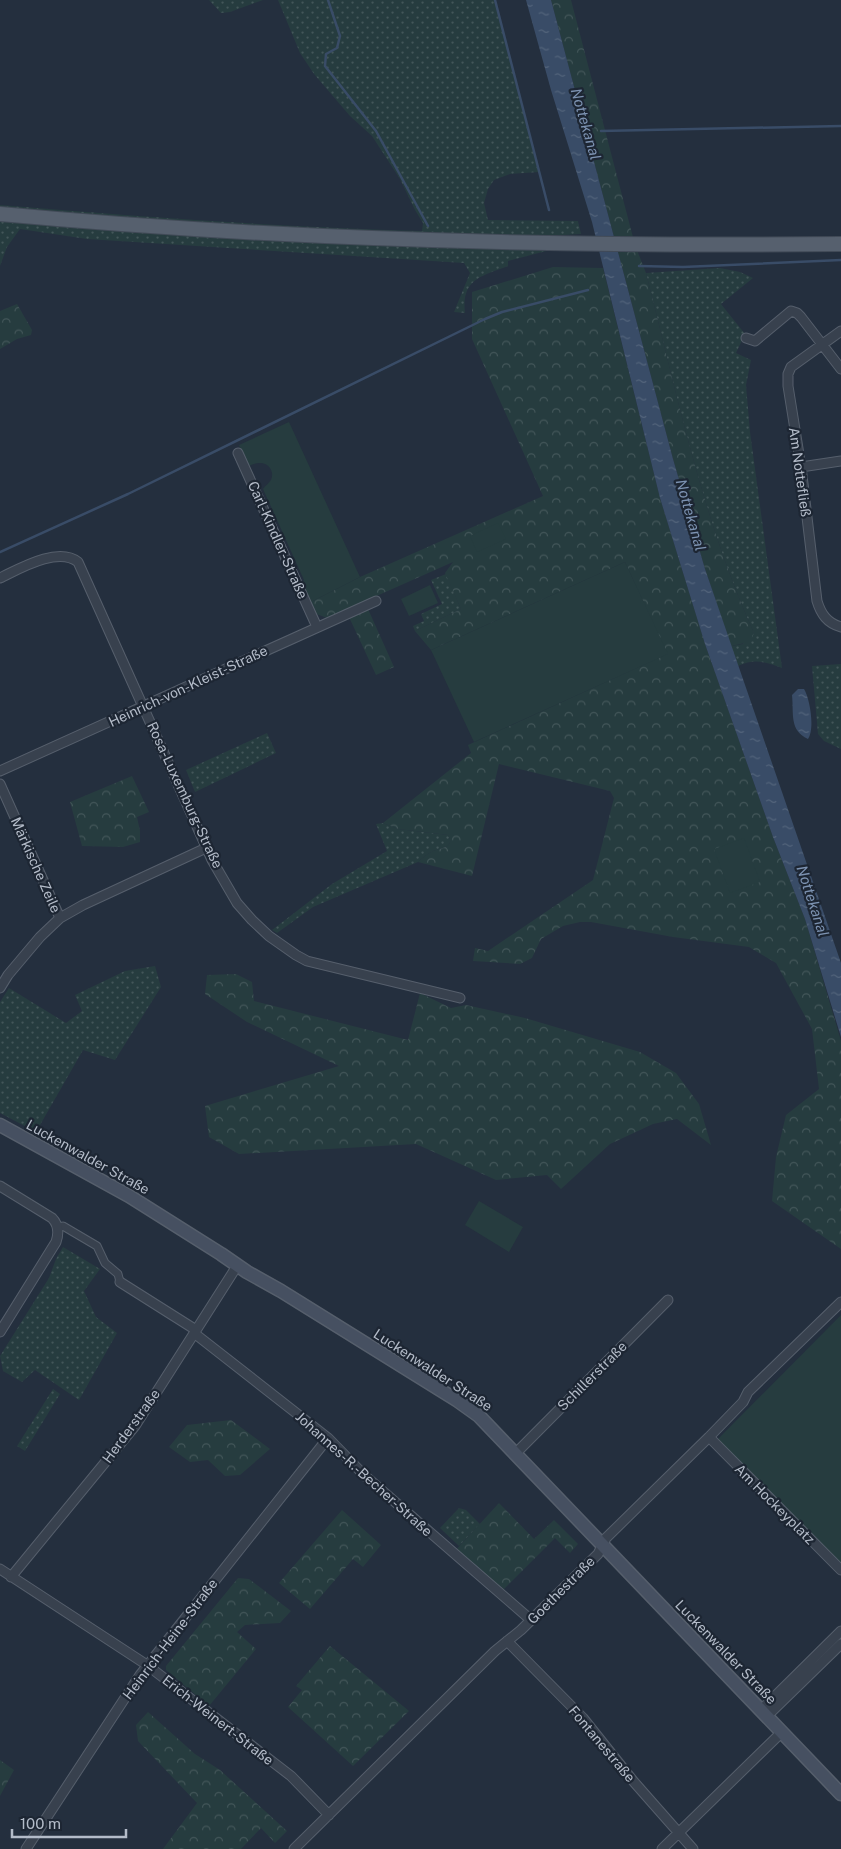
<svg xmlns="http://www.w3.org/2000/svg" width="841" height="1849" font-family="'Public Sans',sans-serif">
  <defs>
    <pattern id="grass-dots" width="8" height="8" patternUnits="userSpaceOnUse" patternTransform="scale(1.25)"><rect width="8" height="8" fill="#263c3f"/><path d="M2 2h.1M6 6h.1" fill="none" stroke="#435659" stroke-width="1.8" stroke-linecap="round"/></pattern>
    <pattern id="forest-crowns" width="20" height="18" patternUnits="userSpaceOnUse" patternTransform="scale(1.25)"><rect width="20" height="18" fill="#263c3f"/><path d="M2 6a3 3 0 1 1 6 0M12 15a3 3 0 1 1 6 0" fill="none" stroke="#435659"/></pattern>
    <pattern id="water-ripples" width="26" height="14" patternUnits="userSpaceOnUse" patternTransform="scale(1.25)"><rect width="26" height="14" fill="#394c67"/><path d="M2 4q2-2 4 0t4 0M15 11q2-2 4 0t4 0" fill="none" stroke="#53647b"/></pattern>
  </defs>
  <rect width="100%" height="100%" fill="#242f3e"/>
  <!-- grass -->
  <path fill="url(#grass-dots)" d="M209,0h54l-33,12 -9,1z
    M278,0h217l44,172 -29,2 -16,6 -6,9 -4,14 4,17 90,1 3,13c-58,4 -118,1 -177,0 -135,-4 -270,-14 -404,-24v-5c141,12 281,22 422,26l1,-8 -8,-13 -15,-31 -28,-43 -22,-20 -36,-42 -14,-21z
    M0,220l554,29 -46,12v5c-26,10 -47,13 -43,47l-11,-1 16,-39 -6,-10 -377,-24 -67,-10 -13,18 -7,19z
    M720,268l20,4 13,6 -32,26 24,30 -9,19 15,7 -5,25 4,47 32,236c-17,-6 -27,-10 -44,-2l-7,-20 12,-2 11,-11c-52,-115 -77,-239 -108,-360z
    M446,574l15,35 -46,22 -2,-5 11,-5 -3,-7 21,-10 -11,-24z
    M841,664v85l-17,-8 -6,-7 -6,-68z
    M267,733l9,20 -81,39 -9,-22z
    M383,823l15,6 50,6c8,13 -8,13 -17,17 -5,3 -9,6 -13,10l-105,45 -36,26 -5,-3 60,-46 55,-33 -11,-27z
    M155,966l6,21 -46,73 -32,-10 -47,82 -36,-19v-111l9,-14 57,35 16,-12 -7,-16 50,-24z
    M63,1247l37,22 -16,22 12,26 21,16 -38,67 -44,-30 -13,12 -19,-11 -3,-15 49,-78 7,-19z
    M53,1389l7,5 -35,57 -8,-5z
    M459,1508l7,2 14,14 -21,22 -19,-18z"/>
  <!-- forest -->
  <path fill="url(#forest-crowns)" d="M551,0h20l64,245 11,28c31,121 56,245 108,360l-4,9 -19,4 -26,-77 -32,-110z
    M553,267l50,1 57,230 45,146 68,193 32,82 36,122v208l-69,-48 4,-44 10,-42 33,-26 -7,-60 -36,-66 -27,-16 -76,-10 -82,-15h-11l-17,4 -22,13 -9,19 -12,6 -47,-3 2,-13 13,3 105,-71 21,-82 -4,-7 -111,-27 -27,112 -54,-14c4,-4 8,-7 13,-10 9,-4 25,-4 17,-17l-50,-6 -15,-6 88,-70 -3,-8 199,-91 -42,-92 -194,88 -16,-19 46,-22 -16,-36 8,-11 -126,56 -13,-5 -5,-10 51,-26 183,-81 -71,-157v-47z
    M17,304l15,26 -1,5 -14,4 -17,10v-38z
    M368,609l26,58 -18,8 -27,-58z
    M132,776l17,36 -12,5 3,14v11l-17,5 -41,-1 -12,-44z
    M236,974l16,8 2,19 154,39 12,-47 31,15 15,-3 59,13 115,34 36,21 23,31 12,41 -34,-26 -24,5 -43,20 -49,45 -14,-14 -51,5 -80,-36 -177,10 -30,-17 -4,-31 134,-40 -92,-44 -42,-28 2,-19z
    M231,1420l39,29 -30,26 -15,1 -17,-16 -18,2 -21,-15 18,-22z
    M499,1503l35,36 20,-19 24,24 -8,9 -15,-15 -51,51 -51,-36z
    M342,1510l39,35 -18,22 -10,-8 -43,50 -31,-26z
    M238,1578l11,1 42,32 -11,12 -35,2 -8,7 19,17 -47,57 -43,-36v-4z
    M330,1646l79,65 -56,55 -65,-59 14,-17 -6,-4z
    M148,1712l47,42 25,16 67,61 -12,12 -14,-15 -20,21h-78l34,-46 -59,-62 -2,-16z
    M0,1760l14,10 -14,26z"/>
  <!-- garden -->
  <path fill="#263c3f" d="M289,422l71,155 -51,26 -8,-18 3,-5 -41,-91c3,-4 6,-6 8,-9 4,-9 -3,-18 -12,-17 -4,0 -8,2 -11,4l-9,-22z
    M498,523l8,16 -29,13 -7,-16z
    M625,562l43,92 -194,88 -43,-92z
    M430,585l8,18 -29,13 -8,-17z
    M744,838l16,44 -30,11 -16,-44z
    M479,1201l44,26 -14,25 -44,-27z
    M841,1315v251l-126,-124z"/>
  <!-- water -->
  <path fill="url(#water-ripples)" d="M526,0h25l122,459 32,110 136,394v74l-36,-118 -32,-82 -68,-193 -45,-146 -68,-276 -41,-132z
    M798,689h6c6,10 11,40 4,50 -19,-9 -14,-25 -16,-44z"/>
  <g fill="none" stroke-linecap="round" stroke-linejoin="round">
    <!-- stream -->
    <path stroke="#394c67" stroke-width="2.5" d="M328,0l12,36 -3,12 -11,6 -1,12 51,65 52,95
      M495,0l54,210
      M601,131l240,-5
      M639,266l44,1 158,-7
      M0,552l128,-58 357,-175 17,-7 86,-22"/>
    <defs>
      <path id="pedestrian" d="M58,1228l5,-2 34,20 8,17 13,11 2,8"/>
      <path id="minor" d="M841,331l-50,36 -3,7v12l13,81 16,134c4,13 10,22 24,26
        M746,338l9,3 36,-30 6,2 4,4 40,52
        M238,453l79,174
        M801,467l40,-6
        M0,578c19,-9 58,-32 78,-16l134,298 25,43 15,17 17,16 27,19 11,6 153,37
        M0,771l376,-170
        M0,784l60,134
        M0,988l8,-13 32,-38 20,-19 23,-13 123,-57
        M0,1186l52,32c7,7 7,15 4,24l-56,90
        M120,1282l76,48
        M194,1333l134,105 36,37 167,145
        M709,1437l132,133
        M516,1453l152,-153
        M0,1569l147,96 144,111 38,39
        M11,1577l124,-151 102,-160
        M507,1641l76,77 51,64 59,67
        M761,1710l80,-79
        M767,1716l74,-72
        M26,1849l114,-174 188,-237
        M294,1849l201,-198 26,-21 77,-76 8,-16 103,-101 34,-35 5,-10 93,-90
        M662,1849l120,-117"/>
      <path id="secondary" d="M0,1125l129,71 92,58 26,18 34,19 177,110 21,15 362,378"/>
      <path id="primary" d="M0,214c279,26 561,33 841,30"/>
    </defs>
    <!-- pedestrian casing -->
    <use href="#pedestrian" stroke="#565f6c" stroke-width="9"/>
    <!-- minor casing -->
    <use href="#minor" stroke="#565f6c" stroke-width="11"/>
    <!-- secondary casing -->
    <use href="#secondary" stroke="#565f6c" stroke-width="15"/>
    <!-- primary casing -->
    <use href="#primary" stroke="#414a57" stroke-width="16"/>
    <!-- pedestrian -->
    <use href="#pedestrian" stroke="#38414e" stroke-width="7"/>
    <!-- minor -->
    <use href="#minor" stroke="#38414e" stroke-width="9"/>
    <!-- secondary -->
    <use href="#secondary" stroke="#465061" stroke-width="12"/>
    <!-- primary -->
    <use href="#primary" stroke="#56606e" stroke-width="14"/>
  </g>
  <g text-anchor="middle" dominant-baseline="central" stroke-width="4.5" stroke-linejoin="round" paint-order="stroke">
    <!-- street labels -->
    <g font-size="14" fill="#b4bcc9" stroke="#1d2633">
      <text transform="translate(800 472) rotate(82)">Am Nottefließ</text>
      <text transform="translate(278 540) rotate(66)">Carl-Kindler-Straße</text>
      <text transform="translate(188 686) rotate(-25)">Heinrich-von-Kleist-Straße</text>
      <text transform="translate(185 795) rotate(65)">Rosa-Luxemburg-Straße</text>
      <text transform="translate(36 865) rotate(66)">Märkische Zeile</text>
      <text transform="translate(88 1157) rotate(29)">Luckenwalder Straße</text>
      <text transform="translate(433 1370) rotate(33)">Luckenwalder Straße</text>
      <text transform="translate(592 1376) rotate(-45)">Schillerstraße</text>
      <text transform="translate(131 1426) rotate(-54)">Herderstraße</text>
      <text transform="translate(364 1474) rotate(42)">Johannes-R.-Becher-Straße</text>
      <text transform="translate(775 1504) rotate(45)">Am Hockeyplatz</text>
      <text transform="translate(561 1590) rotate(-45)">Goethestraße</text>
      <text transform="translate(170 1639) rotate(-53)">Heinrich-Heine-Straße</text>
      <text transform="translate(726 1652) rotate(46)">Luckenwalder Straße</text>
      <text transform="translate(218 1720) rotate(38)">Erich-Weinert-Straße</text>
      <text transform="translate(602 1744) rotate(50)">Fontanestraße</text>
    </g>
    <!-- water labels -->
    <g font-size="15" font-style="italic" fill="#7c92b1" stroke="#1d2633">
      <text transform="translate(586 124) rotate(74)">Nottekanal</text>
      <text transform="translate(691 515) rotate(74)">Nottekanal</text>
      <text transform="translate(813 901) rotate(72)">Nottekanal</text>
    </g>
  </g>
  <!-- scale -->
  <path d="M12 1829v8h114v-8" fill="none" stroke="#b4bcc9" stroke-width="2.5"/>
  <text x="20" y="1829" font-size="15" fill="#b4bcc9" stroke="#1d2633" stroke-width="4" paint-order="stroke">100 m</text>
</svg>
